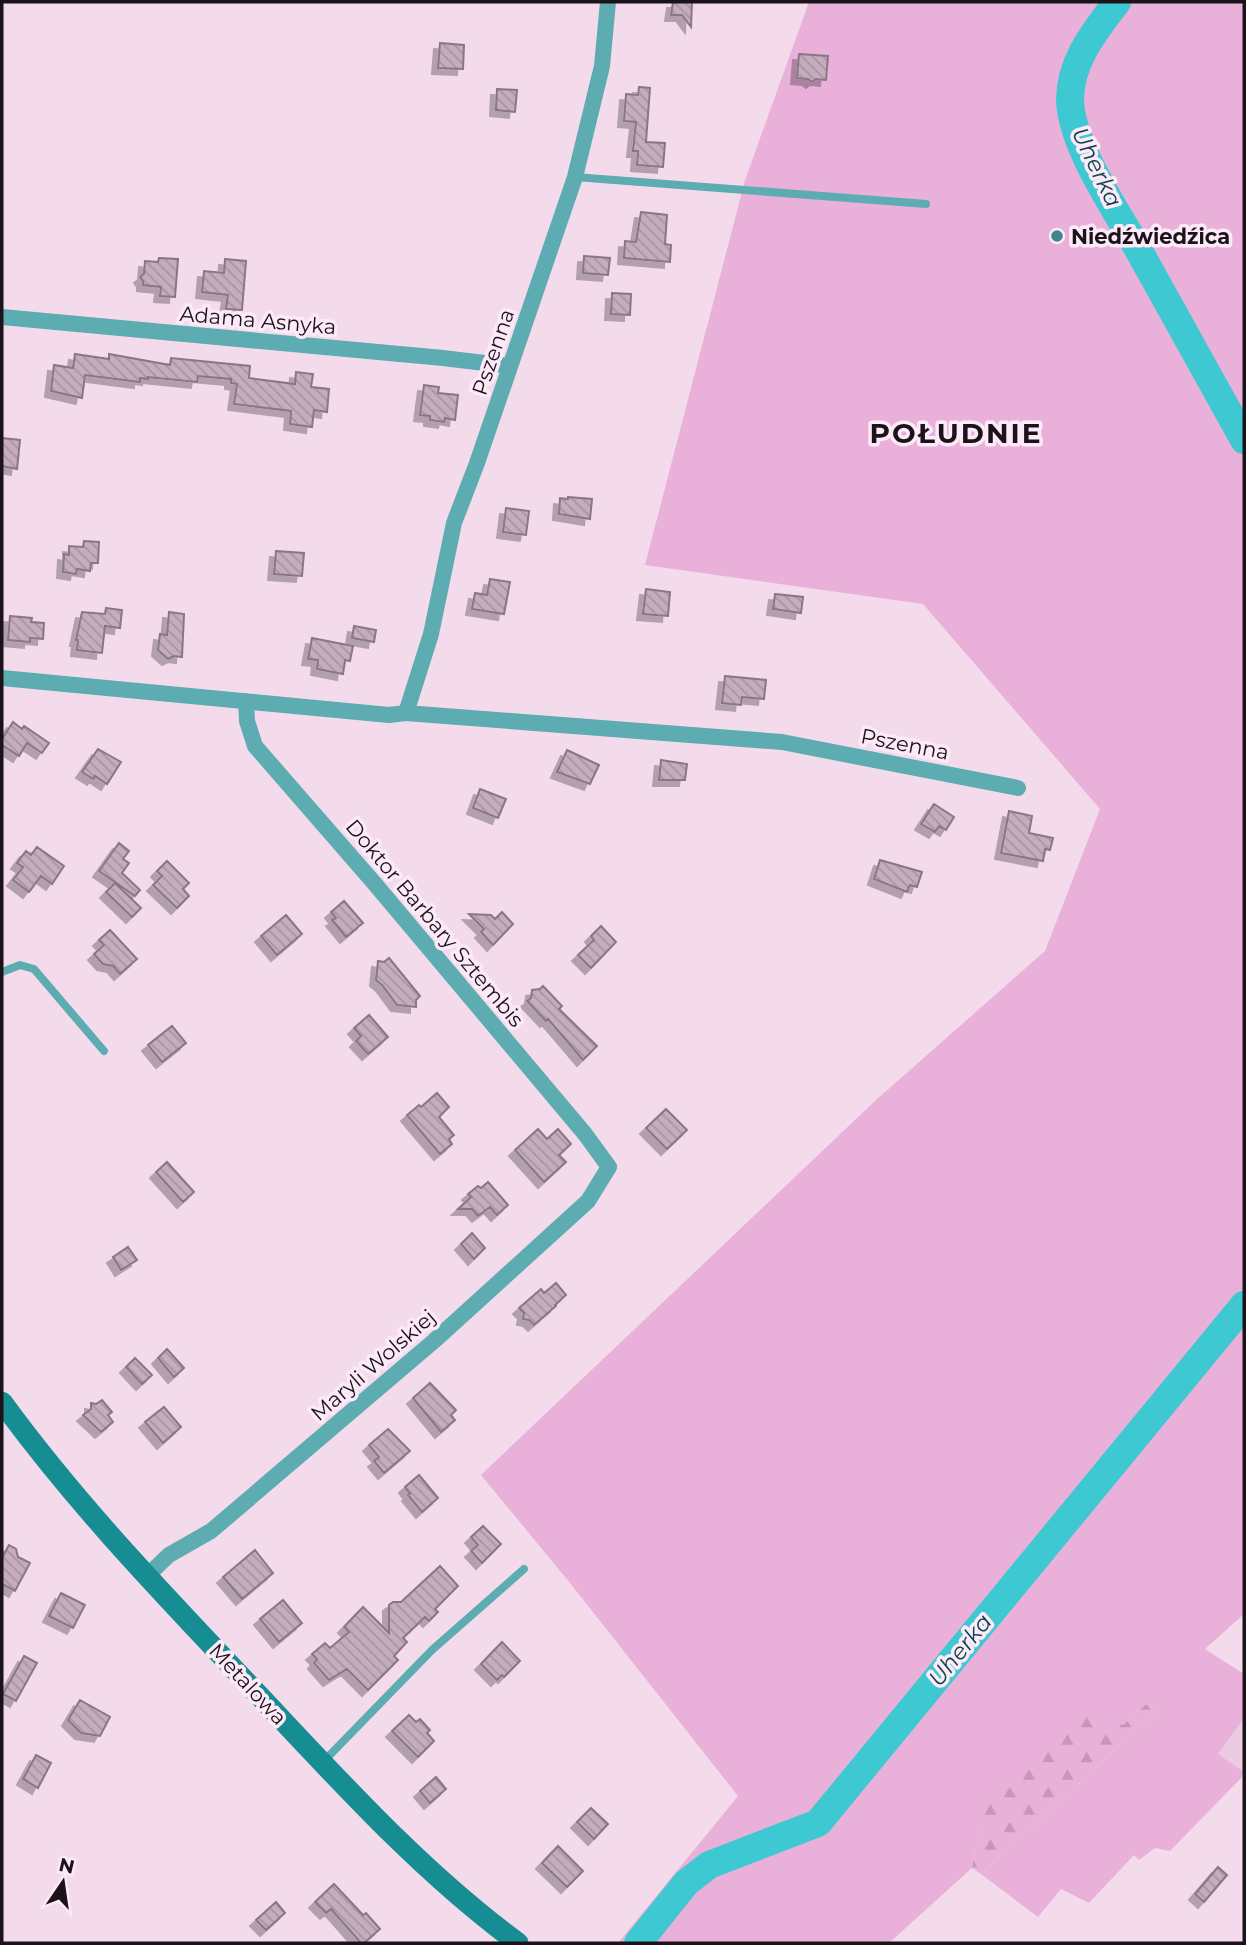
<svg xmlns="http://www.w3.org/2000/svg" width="1246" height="1945" font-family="Montserrat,sans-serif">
  <defs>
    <pattern id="forest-firs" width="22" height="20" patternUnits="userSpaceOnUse" patternTransform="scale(1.75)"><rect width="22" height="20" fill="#e9b1d9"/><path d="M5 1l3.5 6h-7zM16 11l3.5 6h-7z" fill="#c797ba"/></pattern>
    <pattern id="building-back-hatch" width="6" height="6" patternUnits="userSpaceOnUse" patternTransform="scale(1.75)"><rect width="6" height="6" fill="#c5adbe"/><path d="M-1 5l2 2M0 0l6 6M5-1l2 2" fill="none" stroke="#a994a3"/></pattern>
    <filter id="shadow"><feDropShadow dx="-6" dy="6" stdDeviation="0" flood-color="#0004"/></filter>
  </defs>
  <rect width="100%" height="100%" fill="#f3dbec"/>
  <!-- built -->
  <path fill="#eacbe1" d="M1244,1718v54l-26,-18z"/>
  <!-- green -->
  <path fill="#e9b1d9" d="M809,2h435v1612l-39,35 39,25v44l-26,36 26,18v3l-74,76 -15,-3 -16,12 -5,-5 -45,48 -28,-14 -23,28 -57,-43 176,-163 -11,-7 -23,21 -144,102 -7,41 -83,75h-271l120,-147 -168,-213 -89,-108 395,-375 169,-149 55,-142 -177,-205 -278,-39 100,-385z"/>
  <!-- forest -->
  <path fill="url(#forest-firs)" d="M1146,1704l11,7 -176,163 -9,-6 7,-41 26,-58 83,-57 35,13z"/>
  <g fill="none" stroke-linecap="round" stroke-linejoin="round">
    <!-- river -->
    <path stroke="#3ec8d1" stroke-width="28" d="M1117,2c-22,29 -47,59 -47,98 1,45 46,110 68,149 35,64 71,127 106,191
      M638,1943l48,-60 23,-18 109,-42 426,-518"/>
  </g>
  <!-- building -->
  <path fill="url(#building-back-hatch)" stroke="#8b7685" stroke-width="2" filter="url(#shadow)" d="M673,2h19l-1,25 -9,-12h-11z
    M440,43l24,2 -1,24 -25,-1z
    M799,54l29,2 -2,24 -10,-1 -4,3 -4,-3 -11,-1z
    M639,87l11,1 -4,54 19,1 -2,24 -26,-2 1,-14h-5l3,-29 -12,-1 2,-27 12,1z
    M497,89l20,1 -2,22 -19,-2z
    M641,212l26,3 -2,29 6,1 -1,17 -46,-4 1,-17 11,1z
    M584,256l26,2 -2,17 -25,-2z
    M159,258l19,1 -3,38 -15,-1 1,-9 -18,-2v-4l-3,-4 4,-3 1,-13 13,1z
    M225,259l21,2 -4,49 -16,-1 2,-14 -26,-3 2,-21 20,2z
    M612,293l19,1 -1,21 -19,-1z
    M75,354l34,5v-5l61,11 1,-7 79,8 -1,12 46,6 1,-12 17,2 -2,13 18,2 -2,23 -13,-2 -2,17 -22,-3 1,-13 -57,-7 3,-20 -6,-1v-4l-33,-3 -1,6 -49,-5v2l-8,-1v4l-55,-7 -3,23 -31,-7 3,-26 19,3z
    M424,385l15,2 -1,6 20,2 -3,25 -10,-2 -1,4 -14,-2v-4l-10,-1z
    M2,438l18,2 -3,29 -15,-3z
    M568,497l24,2 -2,20 -31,-5 1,-16 8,1z
    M506,508l23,3 -3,24 -23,-3z
    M84,541l15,1 -1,21h-7l-1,8 -13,-2 -1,5 -13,-2 1,-18 5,1v-9l14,1z
    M276,551l28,2 -2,23 -28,-2z
    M490,579l20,3 -6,32 -32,-5 3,-16 12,2z
    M646,589l24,3 -2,24 -25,-2z
    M775,594l28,3 -2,16 -28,-4z
    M106,608l16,2 -2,18 -15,-2 -3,27 -25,-3 1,-10h-2l6,-28 23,2z
    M169,612l15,2 -2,43 -8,-1 -6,3 -10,-9 2,-16 7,1z
    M10,616l22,2 -1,4 13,1 -1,16 -13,-1v4l-22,-2z
    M354,626l22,4 -2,12 -22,-4z
    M312,638l41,8 -3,15 -5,-1 -2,14 -26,-5 1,-9 -10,-1z
    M725,676l41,4 -2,19 -22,-2 -1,8 -19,-2z
    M13,722l9,7 2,-3 25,17 -7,10 -15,-10 -8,13 -17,-11v-6z
    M98,749l23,13 -14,22 -12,-8 -2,3 -11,-7z
    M567,750l32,15 -9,19 -33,-12z
    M661,760l26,4 -2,16h-26z
    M480,789l26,10 -8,19 -25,-10z
    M934,804l20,13 -8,13 -7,-4 -4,6 -14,-8z
    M1009,811l23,5 -3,17 24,5 -3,12 -5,-1 -2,12 -42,-8z
    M119,843l10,8 -6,8 6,4 -7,10 18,17 -5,6 -36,-25z
    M37,847l27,19 -12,18 -11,-8 -12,16 -16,-12 10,-13 -6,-4 9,-12 5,4z
    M880,860l42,12 -5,15 -7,-2 -3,7 -33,-13z
    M167,861l22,22 -6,6 6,7 -12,12 -24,-23 9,-9 -5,-5z
    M115,883l26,25 -9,9 -26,-25z
    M344,901l19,22 -17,14 -14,-17 4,-2 -5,-6z
    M502,912l11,12 -20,21 -12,-13 3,-3 -15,-15 22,1 4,4z
    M286,915l16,19 -25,21 -16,-19z
    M601,926l15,16 -25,26 -13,-13 16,-15 -3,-4z
    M110,930l27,29 -17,15 -7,-8 -10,-2 -9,-10 10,-9 -5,-5z
    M389,958l31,38 -4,4v7l-19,-2 -15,-20 -6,-5 2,-19 6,1z
    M543,986l19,20 -3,3 38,37 -14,14 -35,-41 -2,2 -19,-20 4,-3 1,-8 8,-1z
    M369,1015l19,22 -20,17 -12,-13 5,-5 -7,-8z
    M172,1026l14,17 -24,19 -14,-17z
    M437,1093l12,14 -10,10 15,18 -5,4 3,5 -12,10 -33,-39 12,-10 2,2z
    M666,1109l21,21 -20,19 -21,-21z
    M538,1129l9,10 11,-10 13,15 -12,11 7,7 -22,20 -29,-32z
    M167,1162l27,30 -11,10 -27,-30z
    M488,1182l20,23 -11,10 -7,-8 -12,9 -6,-7h-14l13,-12 -3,-3 10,-8 3,2z
    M472,1233l13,15 -11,11 -13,-15z
    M128,1247l9,13 -16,10 -8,-13z
    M556,1283l10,12 -11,10 1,1 -22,19 -5,-5 -6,-1 1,-6 -5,-5 22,-19 3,4z
    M167,1349l17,19 -10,9 -16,-19z
    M135,1358l17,17 -10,9 -16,-17z
    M430,1383l26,27 -5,5 4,5 -14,12 -28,-34z
    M102,1400l10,12 -4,3 5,7 -12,10 -18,-17 8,-6v-6l5,1z
    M164,1407l17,20 -18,16 -18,-21z
    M388,1429l22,22 -26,22 -10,-12 5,-4 -10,-12z
    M419,1475l19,23 -16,14 -14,-17 2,-1 -5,-7z
    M483,1526l18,18 -19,19 -11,-12 7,-6 -7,-8z
    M9,1545l7,4 2,8 12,6 -15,28 -13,-7v-26z
    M255,1550l18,23 -31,26 -19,-22z
    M440,1566l18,20 -23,23 3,3 -9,9 -4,-4 -22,21 4,4 -13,14 4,4 -30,30 -21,-21 -18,11 -15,-17 3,-4 -5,-5 13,-11 5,5 19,-16 -5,-5 19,-20 26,26v-28l4,-3h8z
    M61,1593l24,12 -12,23 -24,-12z
    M283,1600l19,23 -23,19 -19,-23z
    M502,1642l18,19 -16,16 -2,-2 -5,5 -16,-16z
    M24,1656l13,7 -21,38 -13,-7z
    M80,1700l30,17 -10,19 -19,-3 -13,-13z
    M409,1715l7,7 4,-3 10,11 -3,3 7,8 -16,16 -26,-26z
    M36,1755l15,8 -13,25 -15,-9z
    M436,1777l10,12 -16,14 -10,-12z
    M591,1808l17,16 -14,15 -17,-17z
    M558,1846l25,25 -16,16 -25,-24z
    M1218,1867l9,8 -23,27 -9,-8z
    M334,1884l29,31 3,-2 14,16 -16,14h-3l-30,-34 -5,4 -11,-11z
    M276,1902l9,11 -19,17 -10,-10z"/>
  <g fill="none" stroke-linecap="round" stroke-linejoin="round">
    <!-- lane -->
    <path stroke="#5dacb2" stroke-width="8" d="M575,177l351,27
      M2,972l18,-7 14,4 70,82
      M324,1761l108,-111 92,-81"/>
    <!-- street -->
    <path stroke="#5dacb2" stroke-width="16" d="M2,317l441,41 67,8
      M2,678l387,37 17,-2 376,29 236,46
      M406,713l25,-79 23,-111 23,-60 98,-286 27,-111 6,-64
      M147,1576l22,-21 42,-24 223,-190 154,-140 21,-34 -24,-33 -210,-250 -120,-138 -8,-25 -1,-20"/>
    <!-- secondary -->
    <path stroke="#168c93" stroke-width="21" d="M2,1402c75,103 164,195 252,288 83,88 166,181 264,253"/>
  </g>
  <!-- markers -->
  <circle fill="#3e868b" stroke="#fdeaf8" stroke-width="2.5" cx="1057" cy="236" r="7"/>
  <g text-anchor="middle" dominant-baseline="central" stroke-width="7" stroke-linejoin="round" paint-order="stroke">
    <!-- poi labels -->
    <g font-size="21" font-weight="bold" fill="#1b1319" stroke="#fdeaf8" text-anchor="start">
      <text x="1071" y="236">Niedźwiedźica</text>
    </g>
    <!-- street labels -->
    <g font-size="21" fill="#1b1319" stroke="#fdeaf8">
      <text transform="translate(258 320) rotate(5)">Adama Asnyka</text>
      <text transform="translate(493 352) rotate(-71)">Pszenna</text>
      <text transform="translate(905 744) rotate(11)">Pszenna</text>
      <text transform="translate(435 923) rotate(50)">Doktor Barbary Sztembis</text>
      <text transform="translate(373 1365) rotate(-41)">Maryli Wolskiej</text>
      <text transform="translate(248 1684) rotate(47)">Metalowa</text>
    </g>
    <!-- water labels -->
    <g font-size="23" font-style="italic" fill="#09464a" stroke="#fdeaf8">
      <text transform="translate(1097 167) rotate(64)">Uherka</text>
      <text transform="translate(960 1650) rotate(-51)">Uherka</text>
    </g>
    <!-- district labels -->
    <g font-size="28" font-weight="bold" letter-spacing="2" fill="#1b1319" stroke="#fdeaf8">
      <text x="956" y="433">POŁUDNIE</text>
    </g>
  </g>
  <!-- border -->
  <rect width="1246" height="1945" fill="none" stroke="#1b1319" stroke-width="7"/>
  <!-- north arrow -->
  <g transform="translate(63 1882) rotate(13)" stroke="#fdeaf8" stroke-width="5" paint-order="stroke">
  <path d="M0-5L12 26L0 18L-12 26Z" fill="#1b1319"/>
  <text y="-10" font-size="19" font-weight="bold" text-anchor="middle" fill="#1b1319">N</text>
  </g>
</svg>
